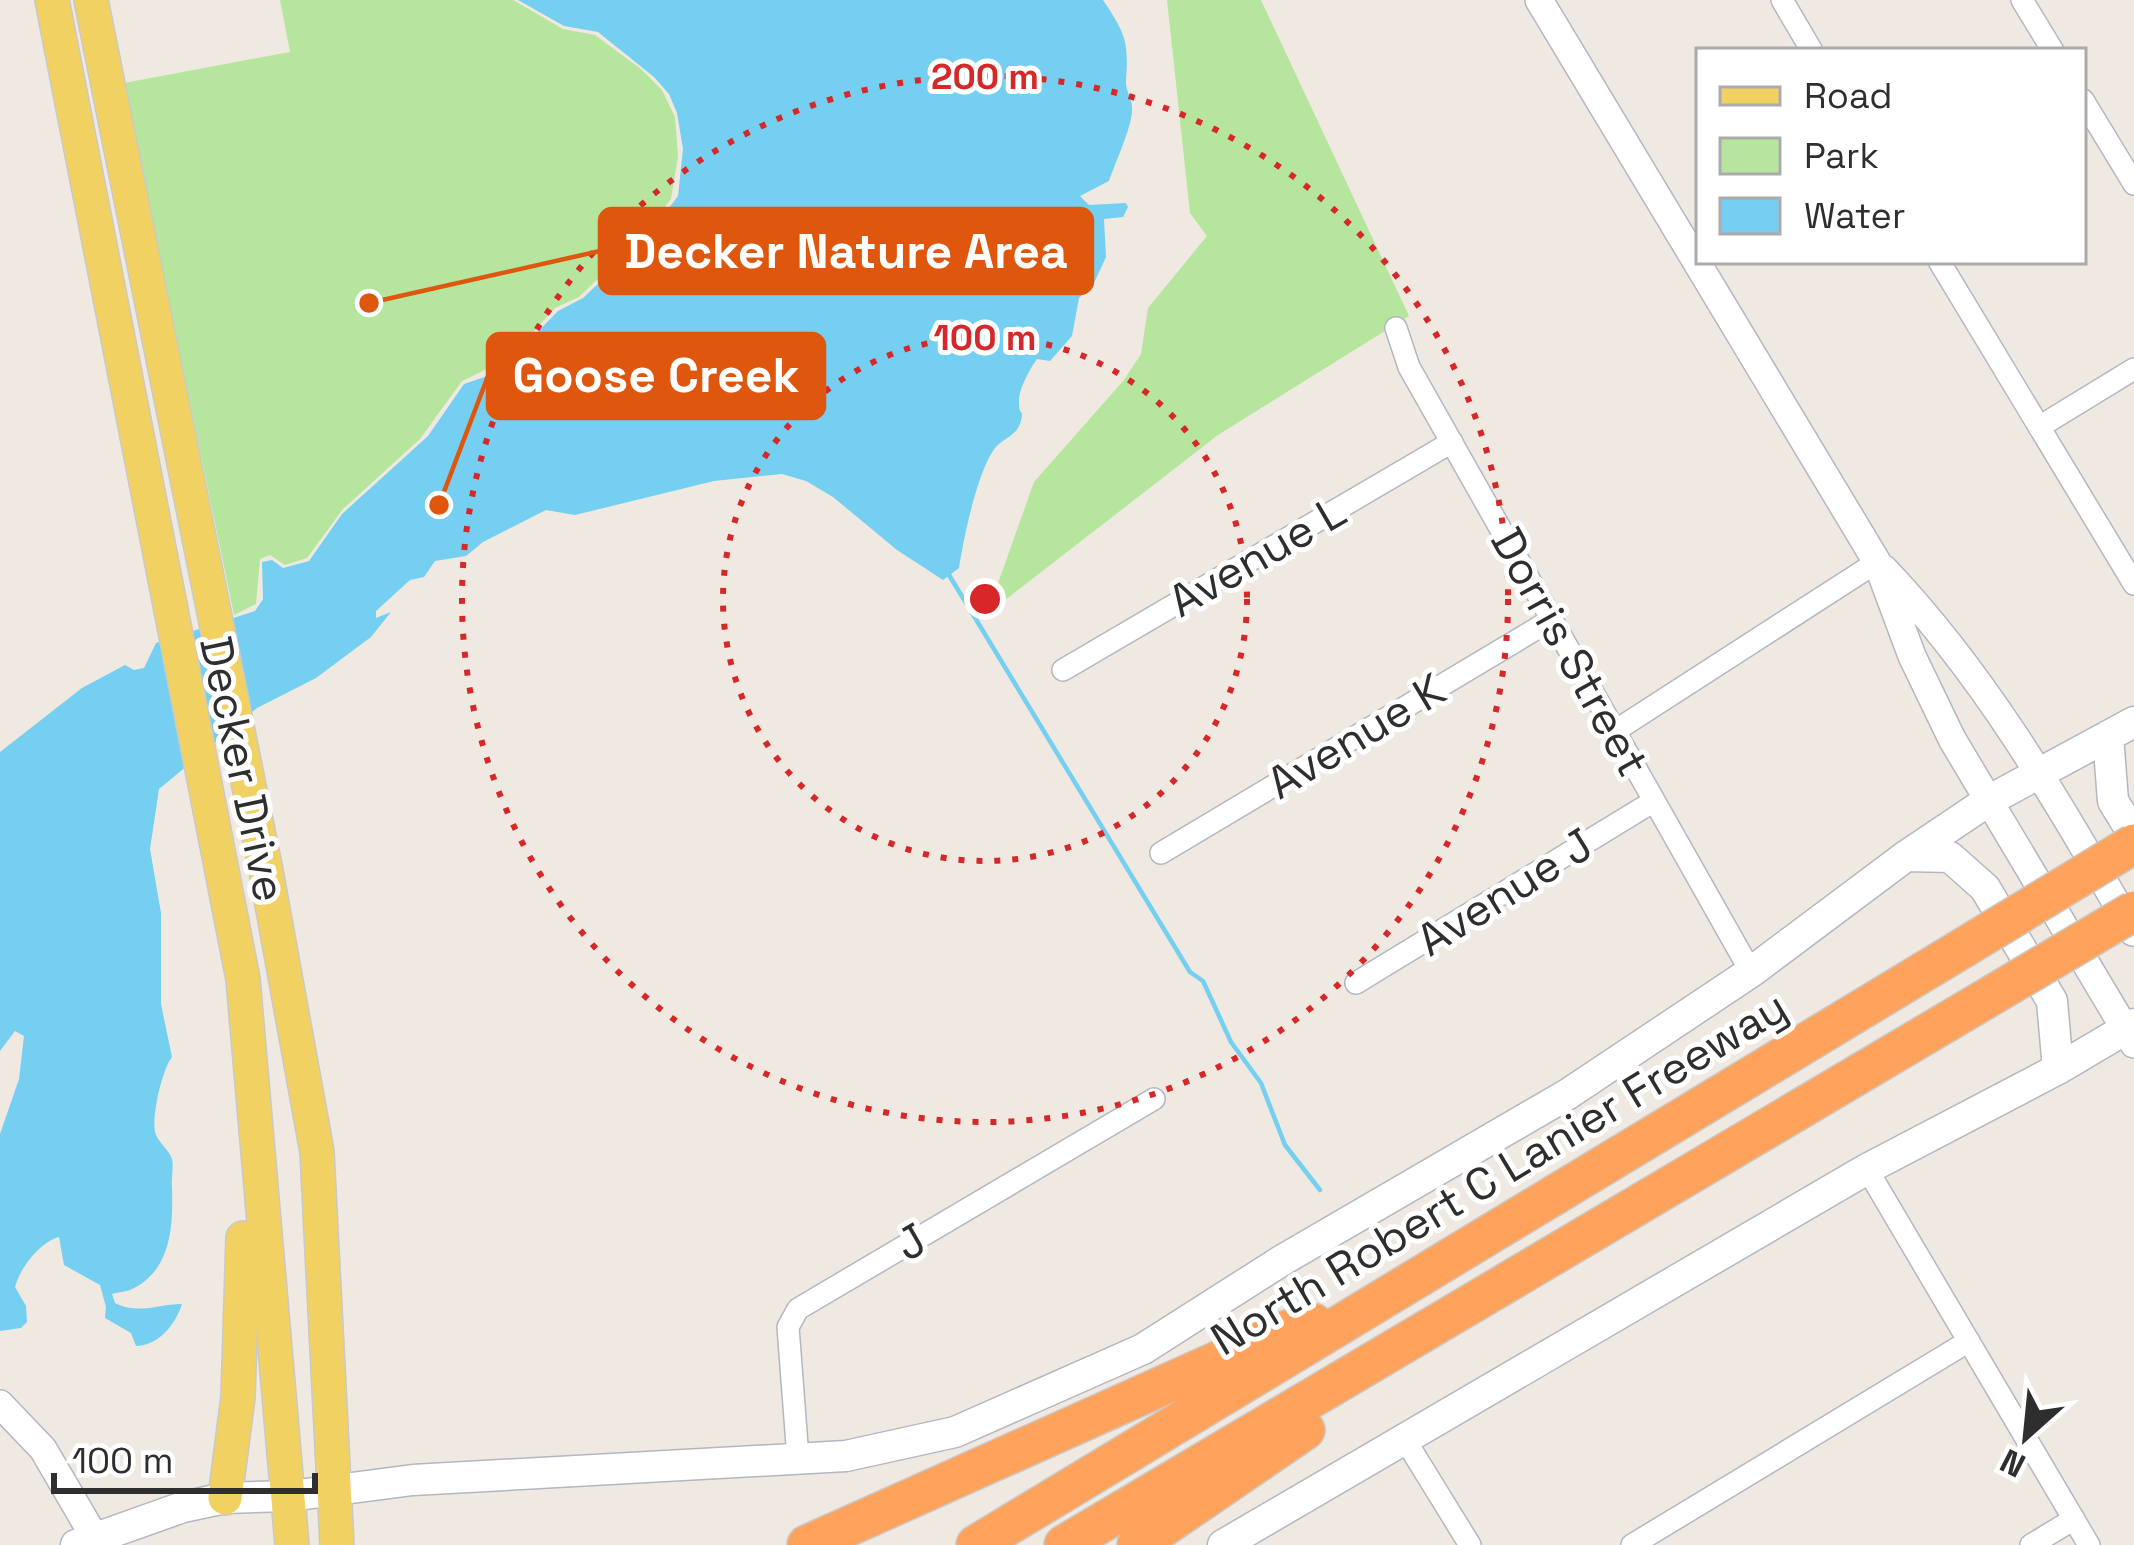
<svg xmlns="http://www.w3.org/2000/svg" width="2134" height="1545" font-family="'Space Grotesk',sans-serif">
  <rect width="100%" height="100%" fill="#efe9e1"/>
  <!-- green -->
  <path fill="#b6e59e" d="M280,0h233l50,29 32,6 46,34 21,21 13,27 3,39 -7,43 -32,40 -60,58 -24,11 -45,50 -48,23 -42,58 -77,70 -36,49 -22,7 -15,-10 -10,4 -4,45 -22,11 -110,-532 166,-31z
    M1167,0h94l148,316 -191,119 -231,179 47,-132 90,-102 17,-26 7,-46 59,-72 -17,-23z"/>
  <!-- water -->
  <path fill="#75cff0" d="M518,0h585c22,33 26,41 23,80 -1,10 6,18 6,28 1,17 -17,55 -23,73l-29,15 9,9 37,-2 2,4 -5,10 -19,2 2,38 -12,26 -15,15 -7,38 -22,25 -13,-2c-7,10 -19,31 -18,44 0,14 5,4 2,18 -4,15 -18,17 -26,27 -18,24 -31,89 -36,120l-16,12 -46,-30 -64,-53 -27,-16 -24,-7 -68,7 -139,34 -29,-5 -63,32 -17,14 -31,5 -11,16 -14,3 -34,31v7l15,-6 -20,25 -55,41 -59,30 -98,81 -9,60 11,64v91l11,53c-10,12 -22,65 -16,78 4,9 13,15 16,24 2,8 -1,19 0,27 1,37 1,85 -42,104 -5,2 -12,2 -18,4l3,9c25,12 42,1 67,1 -6,20 -24,42 -46,42l-5,-13 -26,-15 1,-11 -6,-22 -36,-20 -5,-28c-19,5 -39,31 -44,50l11,19 1,16 -6,6 -21,3v-197l19,-55 5,-43 -9,-5 -15,20v-299l82,-64 43,-23 9,5 10,-2 12,-25 99,-32 8,-12 -1,-37 10,-2 11,8 26,-7 33,-47 86,-78 36,-52 32,-11 24,-15 -2,-6 40,-41 25,-13 62,-58 33,-44 5,-47 -6,-36 -8,-19 -15,-17 -56,-45 -34,-6z"/>
  <g fill="none" stroke-linecap="round" stroke-linejoin="round">
    <!-- stream -->
    <path stroke="#75cff0" stroke-width="4.5" d="M949,575l241,397 13,9 28,61 30,41 24,62 35,45"/>
    <defs>
      <path id="minor" d="M1782,0l30,51
        M2022,0l31,51
        M2083,100l51,84
        M1939,261l195,323
        M1396,328l13,39 342,605
        M2039,427l95,-58
        M1063,670l389,-228
        M1615,731l262,-169
        M1161,853l390,-233
        M1356,983l298,-182
        M1867,1169l222,376
        M1404,1438l66,107
        M798,1458l-10,-131 10,-18 356,-210
        M1632,1545l337,-204
        M2031,1545l43,-26"/>
      <path id="tertiary" d="M1539,0l338,562 35,94 40,83 182,305
        M1884,569c103,108 175,235 249,363
        M0,1404l43,45 52,89"/>
      <path id="secondary" d="M2108,736l5,65 21,34
        M1906,856l44,1 35,31 67,113 6,68
        M76,1545l107,-38 42,-9 65,-2 123,-16 433,-24 109,-24 188,-83 138,-88 287,-167 183,-122 155,-116 82,-55 146,-79
        M1223,1545l644,-376 191,-100 76,-45"/>
      <path id="primary" d="M52,0l191,979 49,566
        M91,0l175,871 51,281 20,393
        M225,1498l13,-101 5,-159"/>
      <path id="motorway" d="M807,1545l480,-215 26,-7
        M976,1545l987,-597
        M1064,1545l930,-551
        M1137,1545l168,-115"/>
    </defs>
    <!-- minor casing -->
    <use href="#minor" stroke="#b4b7c1" stroke-width="24"/>
    <!-- tertiary casing -->
    <use href="#tertiary" stroke="#b4b7c1" stroke-width="30"/>
    <!-- secondary casing -->
    <use href="#secondary" stroke="#b4b7c1" stroke-width="33"/>
    <!-- primary casing -->
    <use href="#primary" stroke="#c9c9c9" stroke-width="36"/>
    <!-- motorway casing -->
    <use href="#motorway" stroke="#c9c9c9" stroke-width="42"/>
    <!-- minor -->
    <use href="#minor" stroke="#fff" stroke-width="21"/>
    <!-- tertiary -->
    <use href="#tertiary" stroke="#fff" stroke-width="27"/>
    <!-- secondary -->
    <use href="#secondary" stroke="#fff" stroke-width="30"/>
    <!-- primary -->
    <use href="#primary" stroke="#f2d163" stroke-width="33"/>
    <!-- motorway -->
    <use href="#motorway" stroke="#ffa35c" stroke-width="39"/>
    <defs>
      <path id="motorway-bridge" d="M1963,948l171,-104
        M1994,994l140,-83"/>
    </defs>
    <!-- motorway-bridge casing -->
    <use href="#motorway-bridge" stroke="#c9c9c9" stroke-width="42" stroke-linecap="butt"/>
    <!-- motorway-bridge -->
    <use href="#motorway-bridge" stroke="#ffa35c" stroke-width="39"/>
  </g>
  <!-- distance rings -->
  <g fill="none" stroke="#d62828" stroke-width="6" stroke-dasharray="6 12">
    <circle cx="985" cy="599" r="262"/>
    <circle cx="985" cy="599" r="523"/>
  </g>
  <g text-anchor="middle" dominant-baseline="central" stroke-width="10" stroke-linejoin="round" paint-order="stroke">
    <!-- street labels -->
    <g font-size="45" fill="#2e2e2e" stroke="#fff">
      <text transform="translate(1257 556) rotate(-30)">Avenue L</text>
      <text transform="translate(1570 652) rotate(61)">Dorris Street</text>
      <text transform="translate(1356 736) rotate(-31)">Avenue K</text>
      <text transform="translate(243 769) rotate(78)">Decker Drive</text>
      <text transform="translate(1505 892) rotate(-32)">Avenue J</text>
      <text transform="translate(1499 1173) rotate(-31)">North Robert C Lanier Freeway</text>
      <text transform="translate(911 1242) rotate(-30)">J</text>
    </g>
  </g>
  <circle cx="985" cy="599" r="18" fill="#d62828" stroke="#fff" stroke-width="6"/>
  <g font-size="36" text-anchor="middle" font-weight="bold" fill="#d62828" stroke="#fff" stroke-width="10" stroke-linejoin="round" paint-order="stroke">
    <text x="985" y="89">200 m</text>
    <text x="985" y="350">100 m</text>
  </g>
  <!-- callouts -->
  <path fill="none" stroke="#df570e" stroke-width="4.5" d="M369 303L600 251M439 505L488 376"/>
  <g fill="#df570e" stroke="#fff" stroke-width="4.5">
    <circle cx="369" cy="303" r="12"/>
    <circle cx="439" cy="505" r="12"/>
  </g>
  <g fill="#df570e" stroke="#df570e" stroke-width="4.5">
    <rect x="600" y="209" width="492" height="84" rx="12"/>
    <rect x="488" y="334" width="336" height="84" rx="12"/>
  </g>
  <g font-size="48" text-anchor="middle" font-weight="bold" fill="#fff">
    <text x="846" y="268">Decker Nature Area</text>
    <text x="656" y="392">Goose Creek</text>
  </g>
  <!-- legend -->
  <rect x="1696" y="48" width="390" height="216" fill="#ffffff" stroke="#ababab" stroke-width="3"/>
  <rect x="1720" y="87" width="60" height="18" fill="#f2d163" stroke="#ababab" stroke-width="3"/>
  <text x="1804" y="108" font-size="36" fill="#2e2e2e">Road</text>
  <rect x="1720" y="138" width="60" height="36" fill="#b6e59e" stroke="#ababab" stroke-width="3"/>
  <text x="1804" y="168" font-size="36" fill="#2e2e2e">Park</text>
  <rect x="1720" y="198" width="60" height="36" fill="#75cff0" stroke="#ababab" stroke-width="3"/>
  <text x="1804" y="228" font-size="36" fill="#2e2e2e">Water</text>
  <!-- north arrow -->
  <g transform="translate(2026 1437) rotate(207)" stroke="#ffffff" stroke-width="9" paint-order="stroke">
  <path d="M0-9L21 45L0 30L-21 45Z" fill="#2e2e2e"/>
  <text y="-18" font-size="33" font-weight="bold" text-anchor="middle" fill="#2e2e2e">N</text>
  </g>
  <!-- scale -->
  <path d="M54 1473v18h261v-18" fill="none" stroke="#2e2e2e" stroke-width="6"/>
  <text x="72" y="1473" font-size="36" fill="#2e2e2e" stroke="#ffffff" stroke-width="9" paint-order="stroke">100 m</text>
</svg>
